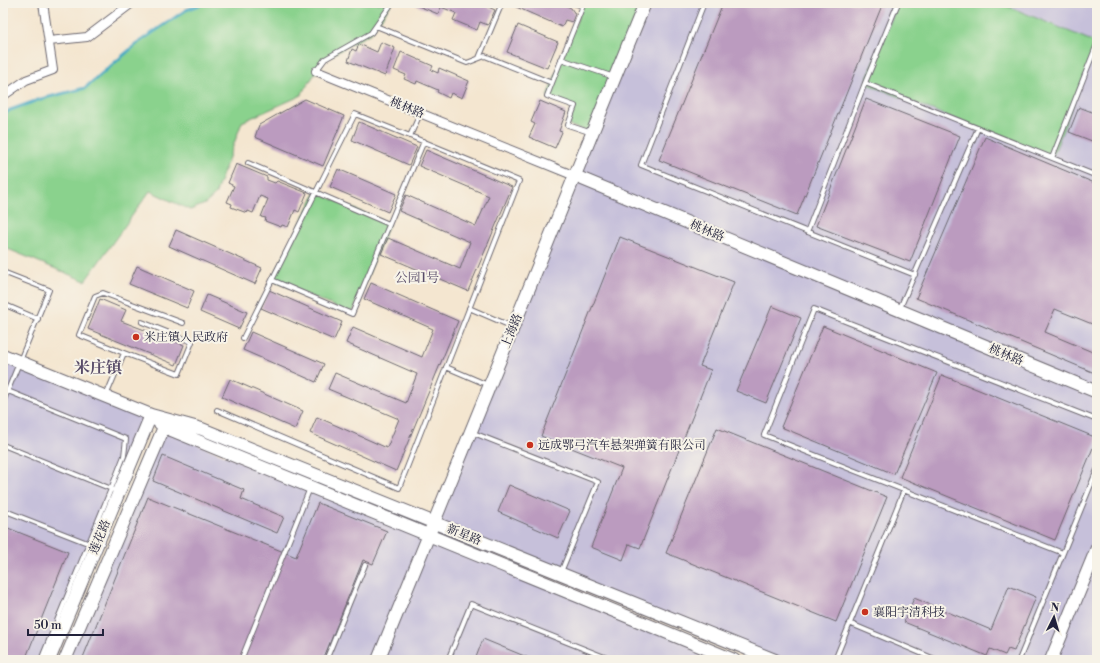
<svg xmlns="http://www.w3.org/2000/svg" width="1100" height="663" font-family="'Libre Bodoni','Noto Serif SC',serif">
  <rect width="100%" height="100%" fill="#f7f3e8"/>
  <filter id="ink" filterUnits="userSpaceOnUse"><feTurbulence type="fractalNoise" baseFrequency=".025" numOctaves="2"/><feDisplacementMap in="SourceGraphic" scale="8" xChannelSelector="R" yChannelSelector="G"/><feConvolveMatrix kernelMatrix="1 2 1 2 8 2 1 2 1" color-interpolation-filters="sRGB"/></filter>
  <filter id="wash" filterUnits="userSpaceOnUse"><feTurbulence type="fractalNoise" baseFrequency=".012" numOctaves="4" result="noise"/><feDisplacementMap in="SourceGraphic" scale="16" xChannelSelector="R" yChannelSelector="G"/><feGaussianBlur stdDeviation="0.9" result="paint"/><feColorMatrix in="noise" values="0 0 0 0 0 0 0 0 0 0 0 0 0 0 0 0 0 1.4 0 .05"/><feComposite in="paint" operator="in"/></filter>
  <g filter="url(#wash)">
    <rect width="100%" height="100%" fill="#f4e6d0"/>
    <!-- industrial -->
    <path fill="#c6c0da" d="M645,3h452v657h-326l-337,-137z
      M3,355l148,60 -109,245h-39z
      M162,430l572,230h-669z"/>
    <!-- green -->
    <path fill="#8ad28d" stroke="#567a64" d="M205,3h187l-21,30 -46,26 -25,37 -58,26 -27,73 -10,9 -15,6 -40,-19 -65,90 -82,-34v-132l7,-5 31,-11 44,-11 54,-46 47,-32z
      M584,3h61l-53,130 -24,-8 7,-19 -28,-10z
      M898,3h102l97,40 -45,115 -187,-75z
      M316,192l73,32 -37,90 -80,-34z"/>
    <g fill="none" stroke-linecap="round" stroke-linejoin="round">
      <!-- stream -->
      <path stroke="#44a9c4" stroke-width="3" d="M3,115l7,-5 31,-11 44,-11 54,-46 47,-32 19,-7"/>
    </g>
    <g id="blocks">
      <!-- building -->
      <path fill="#bb9bbf" d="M411,3h73v2l11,5 -7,15 -8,-3 -3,8 -24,-10 3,-7 -15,-6 -3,7z
        M516,3h44l11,5 4,6 -3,8 -7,-2 -3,7 -48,-21z
        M723,3h160l-86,212 -138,-55z
        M518,25l40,17 -11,26 -40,-16z
        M381,42l14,6 -10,28 -37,-15 4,-12 4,2 3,-7 18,8z
        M401,52l32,14 -2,4 7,3 1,-5 30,13 -7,17 -11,-5 -2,5 -12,-6 1,-2 -21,-9 -1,3 -12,-5 2,-4 -12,-5z
        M305,99l39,17 -21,50 -68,-29 4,-12z
        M866,99l94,37 -50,126 -94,-36z
        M540,101l26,11 -7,19 3,1 -7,16 -26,-11 6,-13 -4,-2z
        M1079,107l18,7v29l-28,-11z
        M359,122l58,25 -8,18 -57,-25z
        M985,137l112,47v142l-42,-17 -10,23 52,22v20l-181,-76z
        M426,150l86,37 -44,104 -87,-37 7,-16 72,31 10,-27 -71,-31 7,-16 70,31 13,-30 -70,-30z
        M236,164l31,13v3l8,3 2,-2 30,12 -8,19 -4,-2 -7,17 -6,-2 -1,2 -16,-6 1,-3 -5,-1 7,-18 -8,-3 -7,17 -5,-2 -1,2 -16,-6 1,-3 -5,-2 7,-16 -6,-3z
        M338,169l58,25 -8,18 -58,-25z
        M176,230l86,38 -7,16 -86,-38z
        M620,237l114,45 -34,84 11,4 -71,178 -11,-4 -6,16 -32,-13 31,-79 -81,-32z
        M137,266l57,25 -7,17 -58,-24z
        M371,283l87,38 -62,150 -86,-38 7,-16 70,31 12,-29 -71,-30 7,-16 71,30 11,-29 -71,-31 7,-16 69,30 11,-28 -69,-30z
        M269,290l73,32 -8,18 -73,-32z
        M207,295l40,17 -8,17 -39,-17z
        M100,299l26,11 -5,11 63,24 -8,20 -88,-36z
        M772,306l29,12 -35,85 -30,-12z
        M823,326l114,47 -43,101 -113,-47z
        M251,332l73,32 -8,18 -73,-32z
        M942,375l155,63 -42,102 -155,-63z
        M230,379l73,32 -8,18 -73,-32z
        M717,428l170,69 -51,125 -170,-69z
        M163,456l81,34 -3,9 43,18 -7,16 -124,-52z
        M509,485l61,26 -12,27 -60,-26z
        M148,497l148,60 22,-54 69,28 -14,33 -10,-4 -40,100h-241z
        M3,526l65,26 -43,108h-22z
        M1009,586l27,11 -22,54 -6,-2 -3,6 -15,-6 -3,7 -83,-34 10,-24 77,32z
        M483,639l51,21h-59z"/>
    </g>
  </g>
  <g filter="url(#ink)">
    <use href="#blocks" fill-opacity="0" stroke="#6c676f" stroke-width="1"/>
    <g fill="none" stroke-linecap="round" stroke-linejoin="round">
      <defs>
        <path id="lane" d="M573,3l9,3
          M704,3l-63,162 274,110
          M898,3l-33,80 232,93
          M376,26l91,37 18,-7 67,27 32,-80
          M479,58l23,-55
          M561,59l53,18
          M316,71l9,-12 46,-26 21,-30
          M552,83l-5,13 28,10 -7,19 24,8
          M1052,158l45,-114
          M248,163l141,61
          M807,232l58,-149
          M3,272l46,18 -46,112
          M272,280l80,34 72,-173
          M3,304l35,15
          M469,308l44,19
          M900,308l78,-180
          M243,338l112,-224 55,22
          M124,353l-45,-18 16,-39 8,-3 80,30
          M446,367l42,18
          M3,389l123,50 -2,17 -13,33 -70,171
          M106,396l18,-43 55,21 13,-32 -50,-20
          M217,410l182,78 120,-307 -109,-45 10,-22
          M1097,420l-283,-111 -50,126 299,118 34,-83
          M471,432l127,50 -37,90
          M3,445l111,45
          M3,510l87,34
          M849,623l88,37
          M241,660l69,-172
          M326,660l39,-95
          M448,660l23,-56 141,56
          M835,660l69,-170
          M1019,660l44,-107"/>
        <path id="street" d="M49,41l38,-4 45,-34
          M316,71l259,105
          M3,96l23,-16 27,-10 -10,-67"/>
        <path id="secondary" d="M575,176l522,216
          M3,355l148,60 13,12 570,233
          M49,660l102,-245 51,14 573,231
          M65,660l99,-233
          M378,660l267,-657
          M1051,660l46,-112"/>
      </defs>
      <!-- lane casing -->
      <use href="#lane" stroke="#6c676f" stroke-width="6"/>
      <!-- street casing -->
      <use href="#street" stroke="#6c676f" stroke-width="10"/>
      <!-- secondary casing -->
      <use href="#secondary" stroke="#6c676f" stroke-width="14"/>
      <!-- lane -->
      <use href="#lane" stroke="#fff" stroke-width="4"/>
      <!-- street -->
      <use href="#street" stroke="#fff" stroke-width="8"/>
      <!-- secondary -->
      <use href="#secondary" stroke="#fff" stroke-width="12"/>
    </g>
  </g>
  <!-- markers -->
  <g fill="#c8321e" stroke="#f7f3e8" stroke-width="1.5">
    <circle cx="136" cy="337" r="4"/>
    <circle cx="530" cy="445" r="4"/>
    <circle cx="865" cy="612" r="4"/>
  </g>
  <g text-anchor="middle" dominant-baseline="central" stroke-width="4" stroke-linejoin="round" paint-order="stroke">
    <!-- street labels -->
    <g font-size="12" fill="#22223b" stroke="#f7f3e8">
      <text transform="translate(407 108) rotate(22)">桃林路</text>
      <text transform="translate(707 231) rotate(23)">桃林路</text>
      <text transform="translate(512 331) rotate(-68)">上海路</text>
      <text transform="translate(1006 355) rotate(23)">桃林路</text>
      <text transform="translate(464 535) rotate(22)">新星路</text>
      <text transform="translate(100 537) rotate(-67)">莲花路</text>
    </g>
    <!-- poi labels -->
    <g font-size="12" fill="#22223b" stroke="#f7f3e8" text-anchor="start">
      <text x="144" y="337">米庄镇人民政府</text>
      <text x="538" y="445">远成鄂弓汽车悬架弹簧有限公司</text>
      <text x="873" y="612">襄阳宇清科技</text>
    </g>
    <!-- neighbourhood labels -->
    <g font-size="13" fill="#584c69" stroke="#f7f3e8">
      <text x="417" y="278">公园1号</text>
    </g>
    <!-- district labels -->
    <g font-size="16" font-weight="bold" fill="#584c69" stroke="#f7f3e8">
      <text x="98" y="368">米庄镇</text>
    </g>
  </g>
  <!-- margin -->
  <rect width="1100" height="663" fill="none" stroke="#f7f3e8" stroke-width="16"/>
  <!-- north arrow -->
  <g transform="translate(1054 617) rotate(5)" stroke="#f7f3e8" stroke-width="3" paint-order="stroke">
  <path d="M0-3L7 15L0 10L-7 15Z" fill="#22223b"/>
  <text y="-6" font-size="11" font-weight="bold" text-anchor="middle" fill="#22223b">N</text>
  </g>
  <!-- scale -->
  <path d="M28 629v6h75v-6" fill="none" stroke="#22223b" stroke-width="2"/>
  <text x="34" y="629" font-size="12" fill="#22223b" stroke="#f7f3e8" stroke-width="3" paint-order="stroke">50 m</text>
</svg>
